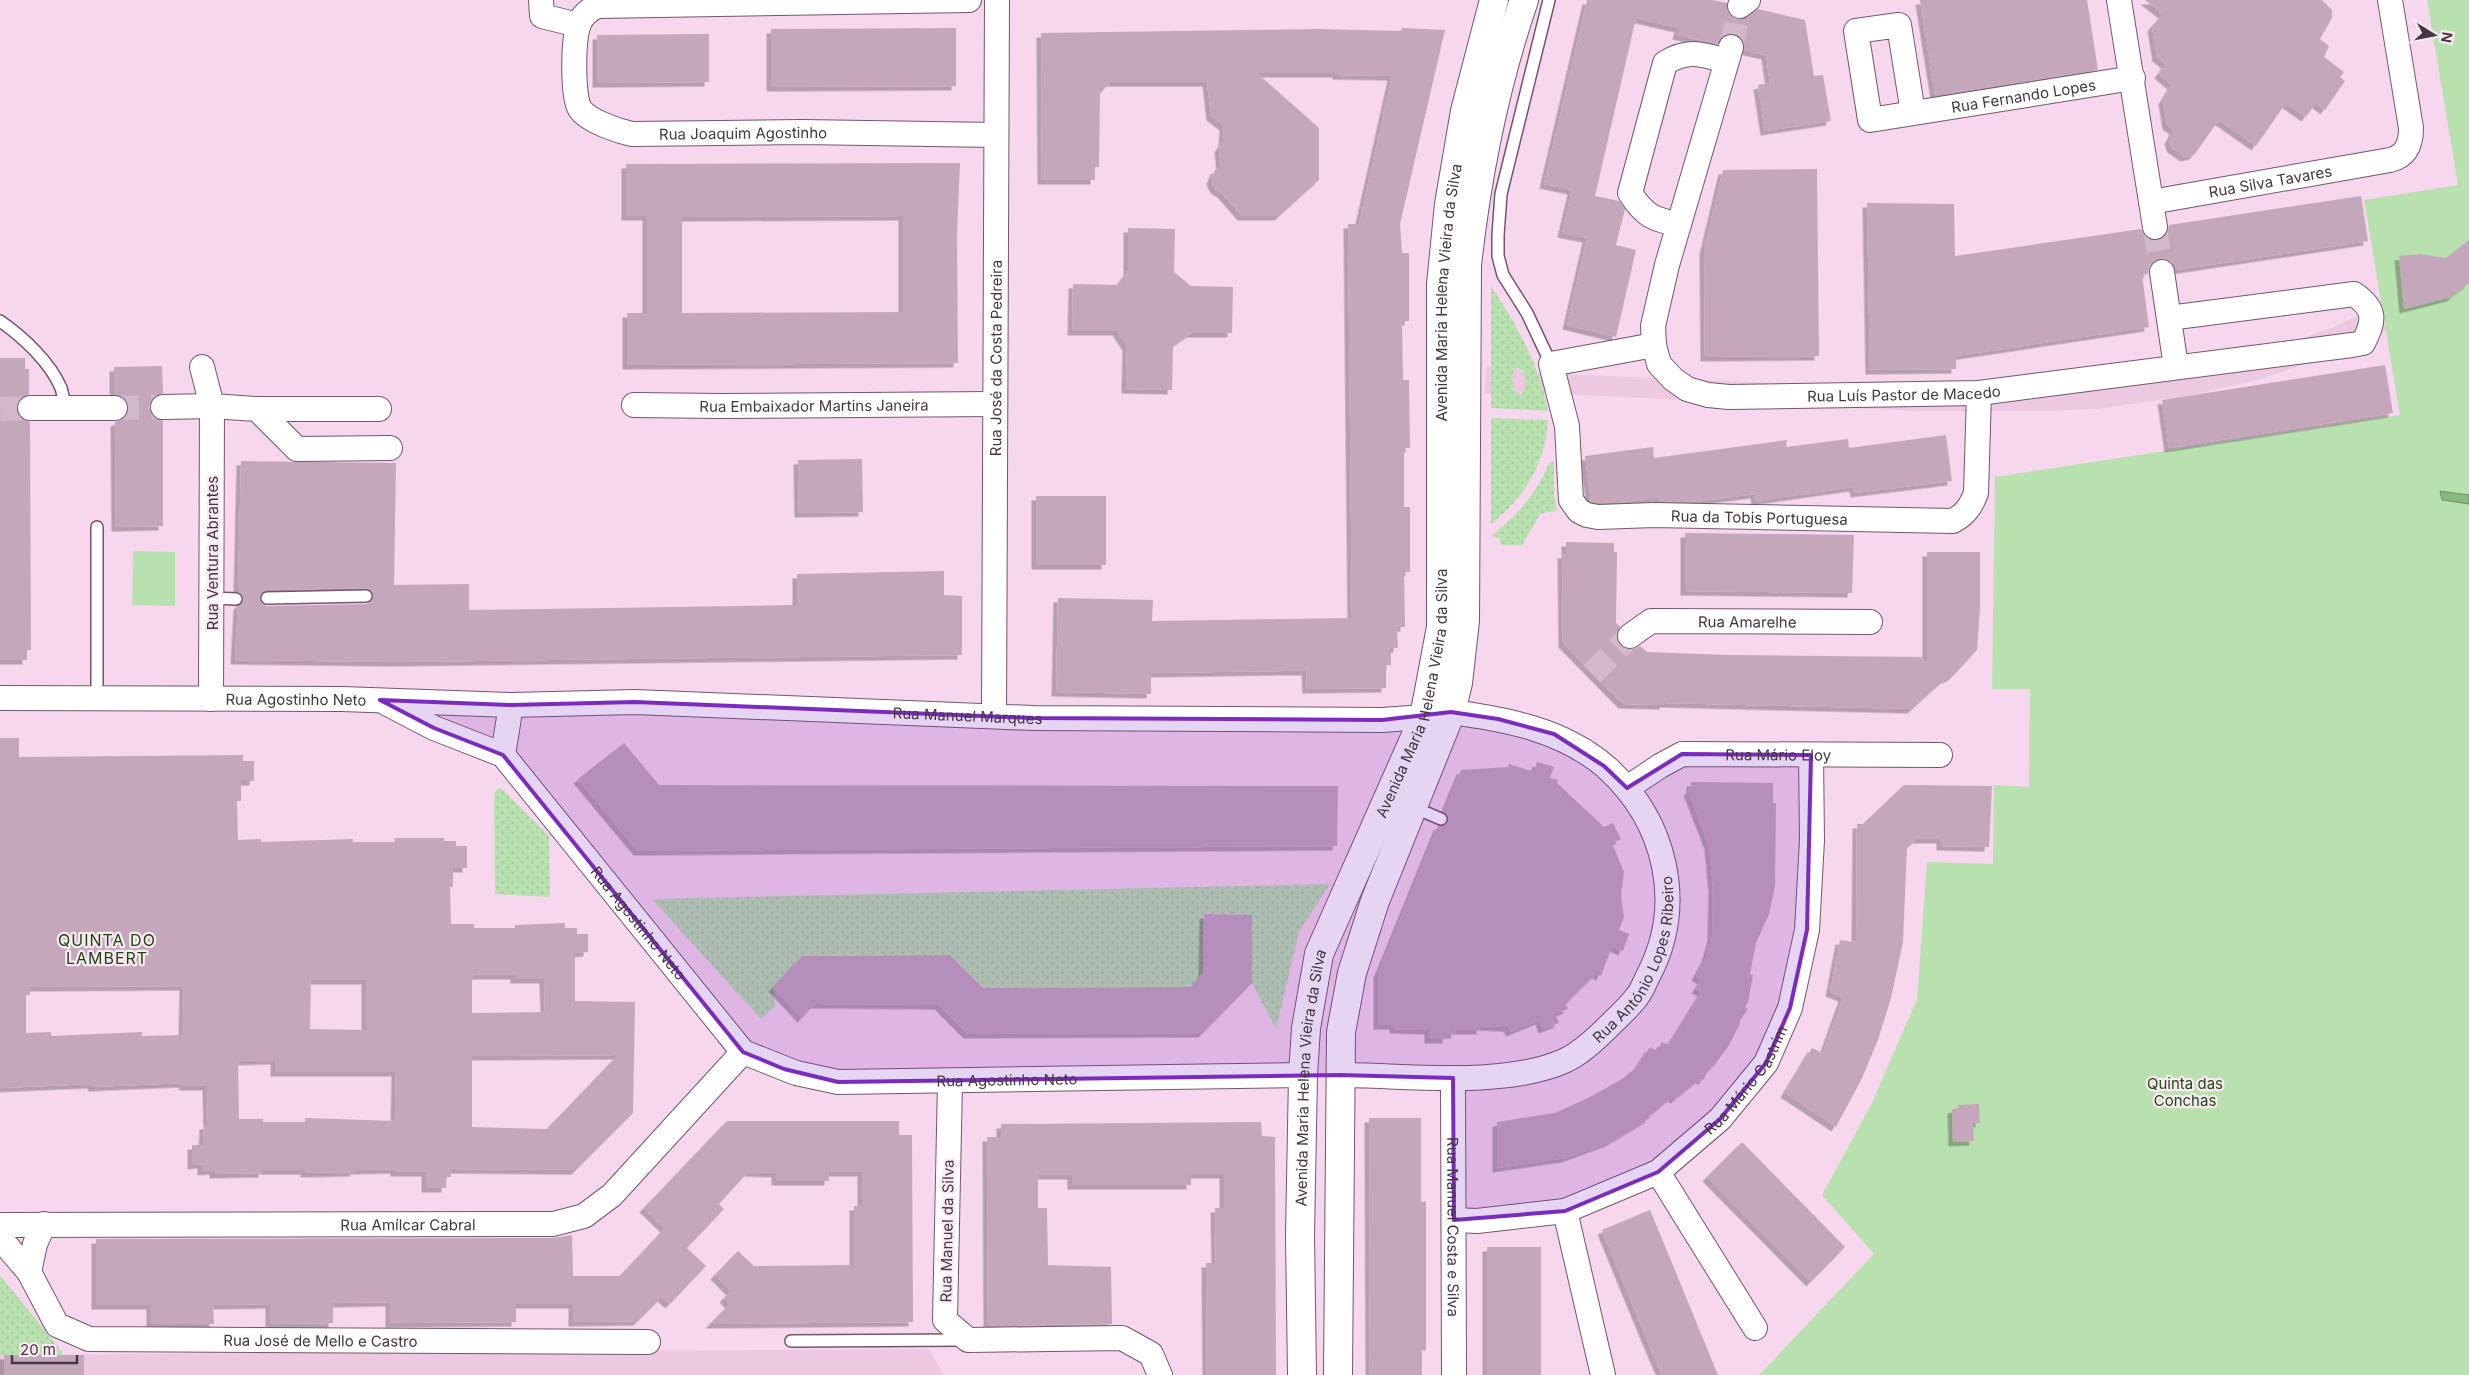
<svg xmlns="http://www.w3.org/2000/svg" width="2469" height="1375" font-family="Inter,sans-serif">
  <defs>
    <pattern id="grass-dots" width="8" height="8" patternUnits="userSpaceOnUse" patternTransform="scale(1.25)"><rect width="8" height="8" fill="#b9e1af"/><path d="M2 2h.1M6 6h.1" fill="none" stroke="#a0c298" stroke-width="1.8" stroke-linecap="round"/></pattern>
    <filter id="shadow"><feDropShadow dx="-4.5" dy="4.5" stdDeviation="0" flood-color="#0004"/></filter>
  </defs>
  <rect width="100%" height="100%" fill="#f7d7ed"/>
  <!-- built -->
  <path fill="#edc8e1" d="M2419,286l12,23 -87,42 -87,29 -65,15 -94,14 -52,2h-128l-398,-19v3l-35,-1 1,-28 3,-1v2l32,2v3l340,15 134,-1 300,-45 39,-14z
    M929,1349l15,26h-944v-20z"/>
  <!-- grass -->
  <path fill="url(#grass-dots)" fill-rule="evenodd" d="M1491,286c26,39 48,78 57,125l-57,-3zM1517,367l6,4c3,8 4,16 -2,24l-6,-4c-3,-8 -5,-18 2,-24z
    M1491,418l57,2c-2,43 -24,78 -57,104z
    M1554,462v33l3,15 -17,4 -18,31h-21l-2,-7 -8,-2c25,-20 46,-42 58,-73z
    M501,788l48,48 1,61 -55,-3 -1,-96 2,-8z
    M1330,884l-31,48 -23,97 -24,-46v-68l-48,-1 -1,59 -11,14 -209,1 -33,-33 -148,1 -29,31 2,19 -14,13 -109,-120z
    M0,1275l62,77v4l-62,-1z"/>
  <!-- park -->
  <path fill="#b9e1af" d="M2427,0h42v1375h-710l115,-121 -52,-59 50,-92 45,-104 10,-137 66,2 1,-79 35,2 1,-98h-38l3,-212 405,-62 -36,-215 94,-15z
    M133,551l42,1v54l-43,-1z"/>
  <!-- water -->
  <path fill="#88b97c" stroke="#73926a" d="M2440,491l29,4v9l-27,-4z"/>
  <!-- building -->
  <path fill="#c5a7bc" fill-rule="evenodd" filter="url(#shadow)" d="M1587,0h125l15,3 2,11 6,5 13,-2 10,-8 47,11 9,56 9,-1 8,46 -66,10 -7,-46 12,-2 -4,-28 -22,-5 -3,-12 -6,-4h-7l-6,3 -4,7 -41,-9 2,-7 -43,-10 -41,178 24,5 6,8 -9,36 20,5 -20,87 -49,-12 20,-87 -25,-5 10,-43 -28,-6z
    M1920,0h167l11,70 -163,25z
    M2145,0h177l10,10v8l-12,21 9,7 -5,11 20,15 -4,5 5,4 -20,29 -9,-7 -10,14 -20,-14 -30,43 -37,-26 -25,35 -9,2 -13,-9 -3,-8 5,-10 -7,-5 -4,-25 9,-15 -13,-11 7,-10 -9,-7 -5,-30 11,-13z
    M956,28v58l-185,1v-58z
    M1402,28l43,2 -45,194 2,29h7v68h-7l1,59h6l1,68h-6v59h6v65h-6l1,55h-8l1,21h-7v17h-5v23l-79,1 -1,-18h-24l-131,2v21l-95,-2 2,-94 95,2 -1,21 200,-3 -4,-394h11l33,-148 -55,-1v-2h-80l62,55v52l-40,36h-37l-20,-23 -7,-4 -4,-9 4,-10 6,-3 -2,-19 4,-6 1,-16 -13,-10 -4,-34h-97l-10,12 -1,73h-4v13h-53l-1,-147 277,-4 83,2z
    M709,34v48l-112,1v-48z
    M960,163l-3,71 1,129 -331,2v-52h20v-97h-21v-52zM903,216v96l-221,1v-96z
    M1817,169l2,187 -114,1 -1,-107 19,-80z
    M2361,196l7,45 -192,29 -9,-11 -7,-1 -6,3 -5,6 -1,7 -6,1 7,52 -193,29v13l-86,1 -3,-167 87,1 1,52 186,-27 4,7 12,5 7,-4 4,-6 1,-6z
    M1128,228l47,1 -1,43 17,14 42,1 -1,46h-41l-18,13 -1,44 -46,-1 1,-43 -10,-15h-45l1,-47 45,1 10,-14z
    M2469,240v43l-18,14 -47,12 -5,-53 20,-2 27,4z
    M0,358h25v11h4v25l-11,7 -2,7 2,7 12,7 1,228h-4v10h-27z
    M2385,365l8,48 -224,35 -7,-48z
    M162,366l1,27 -7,3 -7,11 3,7 11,7v105l-47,1 -1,-105 6,-2 6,-5 2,-7 -7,-12 -8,-2v-27z
    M1946,435l6,46 -97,12 -1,-6 -98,14 -1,-7 -62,8 -33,-1 -1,-4 -41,6 -27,-1 -6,-46 68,-9 1,11 133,-18 -1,7 62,-8 1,9z
    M862,459l1,53 -64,1 -1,-53z
    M241,461l155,2 -2,122 75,-1v26l328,-5v-31l147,-3v24l18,1v59l-567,7 -160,-2 3,-54 5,-7 -5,-7zM366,588l6,4 1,4 -3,6 -4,2 -99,2 -4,-2 -3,-5 1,-5 6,-4z
    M1036,496h70v69h-70z
    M1685,533l169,2 -2,58 -167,-2z
    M1566,542l48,1v9h3l-1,71 4,4 -4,10 3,7 6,5 7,1 8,-4 7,6 82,3 192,2 6,6v-111h53v56l-3,42 -24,26 -9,4 -32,29 -248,-6v2l-41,-1 -60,-61 -1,-89h4z
    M0,738h19v19l224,-2v6h11v20h-13v20h-4l1,39 23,-1v3l92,-3v3h42l-1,-4h50v3h12v5h11v22h-14v19h-3l1,37h23v4h41v-3l50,-2v5h12v6h11v18l-13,1v48l60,1 -2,111 -57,57 -125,-1v8h-5v11h-20v-16h-31v-3l-40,1 -1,2 -49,1v-3h-42v3l-49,1v-4l-12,1v-7l-10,1v-20h11l1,-20h4l-1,-39h-23l-1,-3 -90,4 -1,-3 -92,4zM474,975h41v4h29l1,33 -73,1v-33h2zM311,980h55v50l-56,-1zM184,986l-1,49 -41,1v-4l-91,4v-4l-25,1v-38h4v-8zM618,1055l-71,74 -75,-2v-71zM275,1060v12h121l-1,49 -90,-3v4h-42v-3h-24l-1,-58z
    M624,743l35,42 679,1 -1,60 -699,5 -60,-72z
    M1537,762l17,5 -4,11 8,2 -1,3 47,44 9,-4 8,16 -9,4 12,29 -3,24 3,21 -5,13 10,4 -6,17 -11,-5 -11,30 -5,-2 -30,30 2,5 -13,5 4,9 -16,6 -3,-9 -29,12 -3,-5 -27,-1v4h-26l1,4 -9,-1v6h-18v-9l-35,-1v-4h-16v-51l60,-148 7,-1 3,-4 -1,-6 -3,-3 17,-42 47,-3 1,-3 25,8z
    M1691,782l82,1v20h3l-1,83 -6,28 -13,29 -6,31 3,1 -5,27 -3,5 3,2 -9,13 1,2 -12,23 -15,20 -2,-1 -8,14 -3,-1 -25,20 -3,-2 -23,19 1,2 -40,24 -44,16 -69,10v-46l58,-9 35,-16 32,-18 16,-13 12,-19 7,4 5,-9 7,3 33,-53 -6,-3 6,-9 -6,-4 10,-18 6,-21 1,-50 -4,-42 -21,-54 3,-2z
    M1904,785l88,1 -3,61 -48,-1v-7h-24l-10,9 -4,94 -12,56 -13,42 -16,38 -26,49 -51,-34 27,-45 11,5 20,-56 -13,-5 10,-52 16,2 1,-118h6z
    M1204,914l48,1v68l-49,50 -235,1 -29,-29 -124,-1 -13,14 -29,-31 29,-31 148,-1 33,33 209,-1 11,-14z
    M1979,1104l1,19h-7l1,18 -21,1 -1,-33 6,-1v-3z
    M1369,1118h52v84l5,-1v150l-4,-1v25h-52z
    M727,1121h172v14h13l1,187 -203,2 20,-20 -6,-6 7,-7 -16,-16 23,-24 16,15 100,-1v-59h8v-34h-33v9h-53v-8l-28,-1 -29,32 5,5 -37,39 19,18 -36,38 -8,-7 -24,24 -65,1v-18h-57v18l-126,1v-21l-57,1v20l-63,1v-20l-57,1 1,19h-63v-19h-55v-66l457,-1 19,-3 1,41h47l45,-48 -21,-20z
    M1261,1122l1,14 13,1 1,238h-69l-1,-112h10l-1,-55h9v-34h-33v11h-119v-10h-34v33h9l1,57 63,2 1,57 -124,2 -1,-189h14v-13z
    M1742,1142l103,105 -34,35 -104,-105z
    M1650,1210l22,53 46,112h-56l-17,-40 -43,-105z
    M1487,1247h54v128h-54z
    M4,1355h80v20h-80z"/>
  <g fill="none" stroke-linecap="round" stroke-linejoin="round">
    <!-- street-tunnel -->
    <path stroke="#d3b7ca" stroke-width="24" stroke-dasharray="24 12" stroke-linecap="butt" d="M1731,47l9,-41
      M2155,227l7,45
      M115,408l48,-1
      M0,409l30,-1
      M1592,674l38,-38"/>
    <defs>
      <path id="lane" d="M1549,0l-48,194 -3,41v21l5,19 24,38 24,51
        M0,321c23,16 50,41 61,67 2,6 3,14 4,20
        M97,527v171
        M213,598l23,1
        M267,598l99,-2
        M1413,807l28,12
        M791,1341l173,-1"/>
      <g id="street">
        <path d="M541,0l1,16 36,9"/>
        <path id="s1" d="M969,0l-372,6c-8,4 -15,9 -18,18 -6,14 -7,72 1,85 8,12 38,22 52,25l170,-2 194,3"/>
        <path d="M2119,0l36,227"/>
        <path d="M1740,6l8,-6"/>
        <path id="s2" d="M1731,47l-64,218 -14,61 1,19 5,19 14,15 14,10 21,6 21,2 250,-4 373,-48 11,-2c12,-22 13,-34 -9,-49l-185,24"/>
        <path id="s3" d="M1913,113l-14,-88 -43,6 14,89 263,-42"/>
        <path id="s4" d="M2151,202l239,-42c16,-4 21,-16 21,-32l-21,-128"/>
        <path d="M1679,224c-26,-4 -35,-9 -49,-31l35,-130c23,-14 37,-9 61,-2"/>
        <path d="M2162,272l14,95"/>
        <path id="s5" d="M1654,345l-103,19 16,62 4,74 8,11 8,4 11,2 56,-2 299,6c13,-7 18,-15 23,-28l3,-100"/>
        <path d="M202,367l10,39 -1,293"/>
        <path id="s6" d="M634,405l87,1 274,-2"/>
        <path d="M163,407l49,-1 45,3 40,40 93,-1"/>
        <path d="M30,408h85"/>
        <path d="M257,409h122"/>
        <path id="s7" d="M1630,636l21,-15 219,1"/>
        <path id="s8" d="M0,698l342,1 169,6 124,-3 398,16 349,2 42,-3"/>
        <path id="s9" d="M386,703l48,25 69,27 240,297 53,21 42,9 465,-7"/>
        <path id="s10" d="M994,716l3,-716"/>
        <path d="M503,755l8,-50"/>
        <path id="s11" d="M1627,788l33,-22 22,-12 258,1"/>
        <path id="s12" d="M1339,1075c66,0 164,13 225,-14 18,-8 36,-26 50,-40 7,-7 15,-14 21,-22 6,-6 9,-15 13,-23 38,-72 18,-155 -42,-209 -43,-37 -100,-48 -155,-55"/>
        <path id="s13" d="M1453,1078l1,297"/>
        <path d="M950,1082l-5,238 23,20 154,-2 29,16 9,21"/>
        <path d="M1658,1172l97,156"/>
        <path d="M1565,1211l38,164"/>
        <path id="s14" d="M1454,1220l23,1 88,-10 93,-39 62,-53 46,-56 24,-55 17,-78 5,-90 -1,-85"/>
        <path id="s15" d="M0,1225l553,-1 31,-8 28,-21 131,-143"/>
        <path id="s16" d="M0,1238l29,34 28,53 32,14 559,3"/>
        <path d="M29,1272l6,-28 9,-20"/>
      </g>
      <g id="secondary">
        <path id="s17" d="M1302,1375l-2,-140 3,-160 3,-47 13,-74 105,-237 17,-90v-342l8,-81 16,-93 29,-111"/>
        <path d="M1338,1375l3,-343 11,-59 23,-72 76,-189 7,-29 7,-62 2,-356c10,-90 28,-180 57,-265"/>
      </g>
    </defs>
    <!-- lane casing -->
    <use href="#lane" stroke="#72576a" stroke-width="14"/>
    <!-- street casing -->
    <use href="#street" stroke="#72576a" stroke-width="26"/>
    <!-- secondary casing -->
    <use href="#secondary" stroke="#72576a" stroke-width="30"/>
    <!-- lane -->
    <use href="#lane" stroke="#fff" stroke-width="11"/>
    <!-- street -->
    <use href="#street" stroke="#fff" stroke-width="24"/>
    <!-- secondary -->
    <use href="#secondary" stroke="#fff" stroke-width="28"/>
  </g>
  <!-- marked area -->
  <path fill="#7b2cbf" fill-opacity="0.2" stroke="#7b2cbf" stroke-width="4" stroke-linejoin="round" d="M380,700l131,5 124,-3 398,16 349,2 69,-8 47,7 56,15 50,32 23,22 55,-34 129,1 -4,175 -17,78 -24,55 -46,56 -62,53 -93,39 -111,9 -1,-142 -114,-3 -501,7 -54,-13 -41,-17 -240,-297 -69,-27z"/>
  <g text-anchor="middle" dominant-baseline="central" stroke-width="4.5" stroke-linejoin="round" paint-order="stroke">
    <!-- street labels -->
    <g font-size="15" fill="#433740" stroke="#fce9f6">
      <text stroke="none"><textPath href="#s3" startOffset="378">Rua Fernando Lopes</textPath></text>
      <text stroke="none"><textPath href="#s1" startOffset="654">Rua Joaquim Agostinho</textPath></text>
      <text stroke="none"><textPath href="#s4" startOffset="121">Rua Silva Tavares</textPath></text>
      <text stroke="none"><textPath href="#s17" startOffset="1108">Avenida Maria Helena Vieira da Silva</textPath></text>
      <text stroke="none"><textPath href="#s10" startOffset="358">Rua José da Costa Pedreira</textPath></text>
      <text stroke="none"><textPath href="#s2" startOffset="584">Rua Luís Pastor de Macedo</textPath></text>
      <text stroke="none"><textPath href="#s6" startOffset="180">Rua Embaixador Martins Janeira</textPath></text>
      <text stroke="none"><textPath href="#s5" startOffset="438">Rua da Tobis Portuguesa</textPath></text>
      <text transform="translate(212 553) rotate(-90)">Rua Ventura Abrantes</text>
      <text stroke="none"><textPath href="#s7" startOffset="122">Rua Amarelhe</textPath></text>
      <text stroke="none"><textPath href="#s17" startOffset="702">Avenida Maria Helena Vieira da Silva</textPath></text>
      <text stroke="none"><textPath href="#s8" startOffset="296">Rua Agostinho Neto</textPath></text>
      <text stroke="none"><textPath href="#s8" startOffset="968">Rua Manuel Marques</textPath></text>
      <text stroke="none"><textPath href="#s11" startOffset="161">Rua Mário Eloy</textPath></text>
      <text stroke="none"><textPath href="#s9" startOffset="344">Rua Agostinho Neto</textPath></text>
      <text stroke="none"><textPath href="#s12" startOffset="358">Rua António Lopes Ribeiro</textPath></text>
      <text stroke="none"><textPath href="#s17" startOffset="298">Avenida Maria Helena Vieira da Silva</textPath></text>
      <text stroke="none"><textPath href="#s14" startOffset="341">Rua Mário Castrim</textPath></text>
      <text stroke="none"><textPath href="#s9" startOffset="779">Rua Agostinho Neto</textPath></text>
      <text stroke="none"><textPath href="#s15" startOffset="408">Rua Amílcar Cabral</textPath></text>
      <text stroke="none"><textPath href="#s13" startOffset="149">Rua Manuel Costa e Silva</textPath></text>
      <text transform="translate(947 1231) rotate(-89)">Rua Manuel da Silva</text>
      <text stroke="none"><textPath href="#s16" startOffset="371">Rua José de Mello e Castro</textPath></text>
    </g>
    <!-- park labels -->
    <g font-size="15" fill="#1d4c0f" stroke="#fce9f6">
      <text x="2185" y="1083">Quinta das<tspan x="2185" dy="17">Conchas</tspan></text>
    </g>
    <!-- neighbourhood labels -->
    <g font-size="16" letter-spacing="1" fill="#1b480d" stroke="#fce9f6">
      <text x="107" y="940">QUINTA DO<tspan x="107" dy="18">LAMBERT</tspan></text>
    </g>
  </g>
  <!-- north arrow -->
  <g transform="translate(2434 35) rotate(100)" stroke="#fce9f6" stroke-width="4" paint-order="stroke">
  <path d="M0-4L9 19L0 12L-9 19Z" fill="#433740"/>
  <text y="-8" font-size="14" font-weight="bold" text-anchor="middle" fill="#433740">N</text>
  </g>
  <!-- scale -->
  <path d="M12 1355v8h65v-8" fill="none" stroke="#433740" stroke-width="2.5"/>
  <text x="20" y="1355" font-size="15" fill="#433740" stroke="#fce9f6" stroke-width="4" paint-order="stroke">20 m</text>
</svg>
